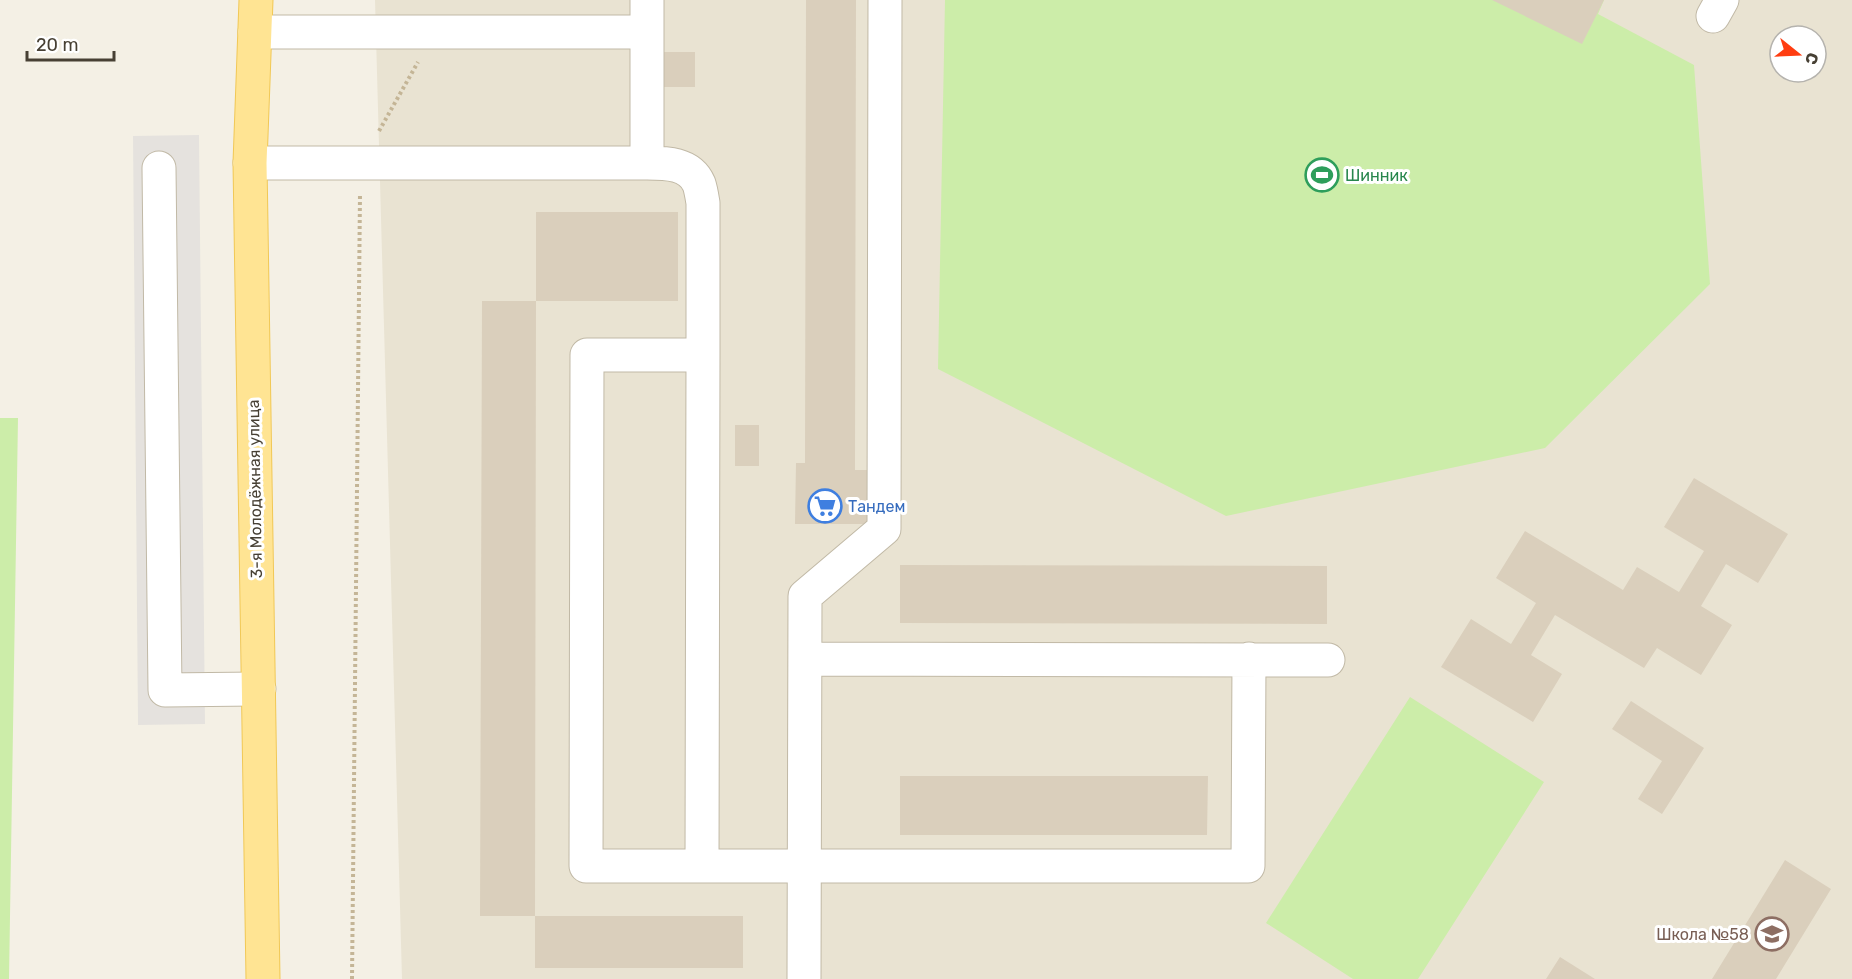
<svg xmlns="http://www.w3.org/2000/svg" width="1852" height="979" font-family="Rubik,sans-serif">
  <rect width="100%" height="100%" fill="#f4f0e5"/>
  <!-- residential -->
  <path fill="#e9e3d2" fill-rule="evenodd" d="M375,0h1477v979h-1450zM1780,36h36v36h-36z"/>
  <!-- green -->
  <path fill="#cceda9" d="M945,0h659l-6,14 96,51 16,219 -165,164 -319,68 -288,-147z
    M0,418h18l-9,561h-9z
    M1410,697l134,85 -126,197h-65l-87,-56z"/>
  <!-- parking -->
  <path fill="#e5e2de" d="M199,135l6,589 -67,1 -5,-589z"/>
  <!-- building -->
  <path fill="#dacfbc" d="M806,0h50l-1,463v7h13v54h-73l1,-61h9z
    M1492,0h112l-22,44z
    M664,52h31v35h-31z
    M536,212h142v89h-142z
    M482,301h54l-1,615h-55z
    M735,425h24v41h-24z
    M1694,478l94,56 -30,49 -32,-19 -25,42 31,19 -31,50 -44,-27 -13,20 -89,-53 -24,40 31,19 -29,48 -92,-55 30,-48 40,25 25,-41 -40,-25 29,-47 98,59 14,-23 42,25 25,-41 -40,-24z
    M900,565l427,1v58l-427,-1z
    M1631,701l73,47 -42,66 -24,-15 24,-38 -50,-32z
    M900,776h308l-1,59h-307z
    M1785,860l46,29 -55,90h-64z
    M535,916h208v52h-208z
    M1560,957l35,22h-49z"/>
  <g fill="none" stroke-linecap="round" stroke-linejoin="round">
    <defs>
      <path id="minor" d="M1713,16l9,-16
        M255,32h392v-32
        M250,163h397v-131
        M647,163c19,0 43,0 52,21 2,6 3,13 4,19v152h-116l-1,511h116l1,-511
        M159,168l6,522 94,-1
        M805,659l523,1
        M702,866h546l1,-207
        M804,979l1,-383 79,-67 1,-529"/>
      <path id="major" d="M256,0l-6,163 13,816"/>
    </defs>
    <!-- minor casing -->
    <use href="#minor" stroke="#c1b9a6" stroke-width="35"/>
    <!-- major casing -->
    <use href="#major" stroke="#f1c856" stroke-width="35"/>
    <!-- path -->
    <path stroke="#c4b596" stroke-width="4" stroke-dasharray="3 3" stroke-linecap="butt" d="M379,131l39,-69
      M352,979l8,-785"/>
    <!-- minor -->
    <use href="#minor" stroke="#fff" stroke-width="33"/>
    <!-- major -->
    <use href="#major" stroke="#ffe493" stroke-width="33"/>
  </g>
  <!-- icons -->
  <defs>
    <symbol id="stadium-ring" viewBox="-11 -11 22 22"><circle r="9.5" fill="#fff" stroke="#2e9e5b" stroke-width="1.5"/><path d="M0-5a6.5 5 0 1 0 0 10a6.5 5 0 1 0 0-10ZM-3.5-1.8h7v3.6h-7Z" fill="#2e9e5b"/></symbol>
    <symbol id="supermarket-ring" viewBox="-11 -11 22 22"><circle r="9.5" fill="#fff" stroke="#3f7fe0" stroke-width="1.5"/><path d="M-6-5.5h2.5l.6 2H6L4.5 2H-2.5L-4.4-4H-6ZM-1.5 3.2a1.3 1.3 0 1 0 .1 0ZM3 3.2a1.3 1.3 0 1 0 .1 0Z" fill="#3f7fe0"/></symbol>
    <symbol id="school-ring" viewBox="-11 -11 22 22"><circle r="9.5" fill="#fff" stroke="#8d6e63" stroke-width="1.5"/><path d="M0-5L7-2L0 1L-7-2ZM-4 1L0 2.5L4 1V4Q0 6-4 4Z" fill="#8d6e63"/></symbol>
  </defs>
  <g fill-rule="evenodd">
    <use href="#stadium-ring" x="1303" y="156" width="38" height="38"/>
    <use href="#supermarket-ring" x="806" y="487" width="38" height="38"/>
    <use href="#school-ring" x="1753" y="915" width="38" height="38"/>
  </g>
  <g text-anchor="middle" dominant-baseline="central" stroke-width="6" stroke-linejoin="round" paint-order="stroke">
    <!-- leisure labels -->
    <g font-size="16" fill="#27864d" stroke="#fff" text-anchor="start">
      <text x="1345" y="175">Шинник</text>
    </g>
    <!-- street labels -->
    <g font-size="16" fill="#474034" stroke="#fff">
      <text transform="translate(255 489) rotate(-91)">3-я Молодёжная улица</text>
    </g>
    <!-- shop labels -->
    <g font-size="16" fill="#366cbe" stroke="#fff" text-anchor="start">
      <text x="848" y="506">Тандем</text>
    </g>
    <!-- education labels -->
    <g font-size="16" fill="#785e54" stroke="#fff" text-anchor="end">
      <text x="1749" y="934">Школа №58</text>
    </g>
  </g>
  <!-- north arrow -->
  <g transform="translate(1798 54) rotate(108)"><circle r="28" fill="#ffffff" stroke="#b5b3ae" stroke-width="1.5"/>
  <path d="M0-4.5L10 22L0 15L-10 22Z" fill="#ff3d11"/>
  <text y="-9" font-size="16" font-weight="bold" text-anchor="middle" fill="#474034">С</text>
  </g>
  <!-- scale -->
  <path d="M27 51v9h87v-9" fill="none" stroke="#474034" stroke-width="3"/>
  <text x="36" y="51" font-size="18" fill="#474034" stroke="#ffffff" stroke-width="4.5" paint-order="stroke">20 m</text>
</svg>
